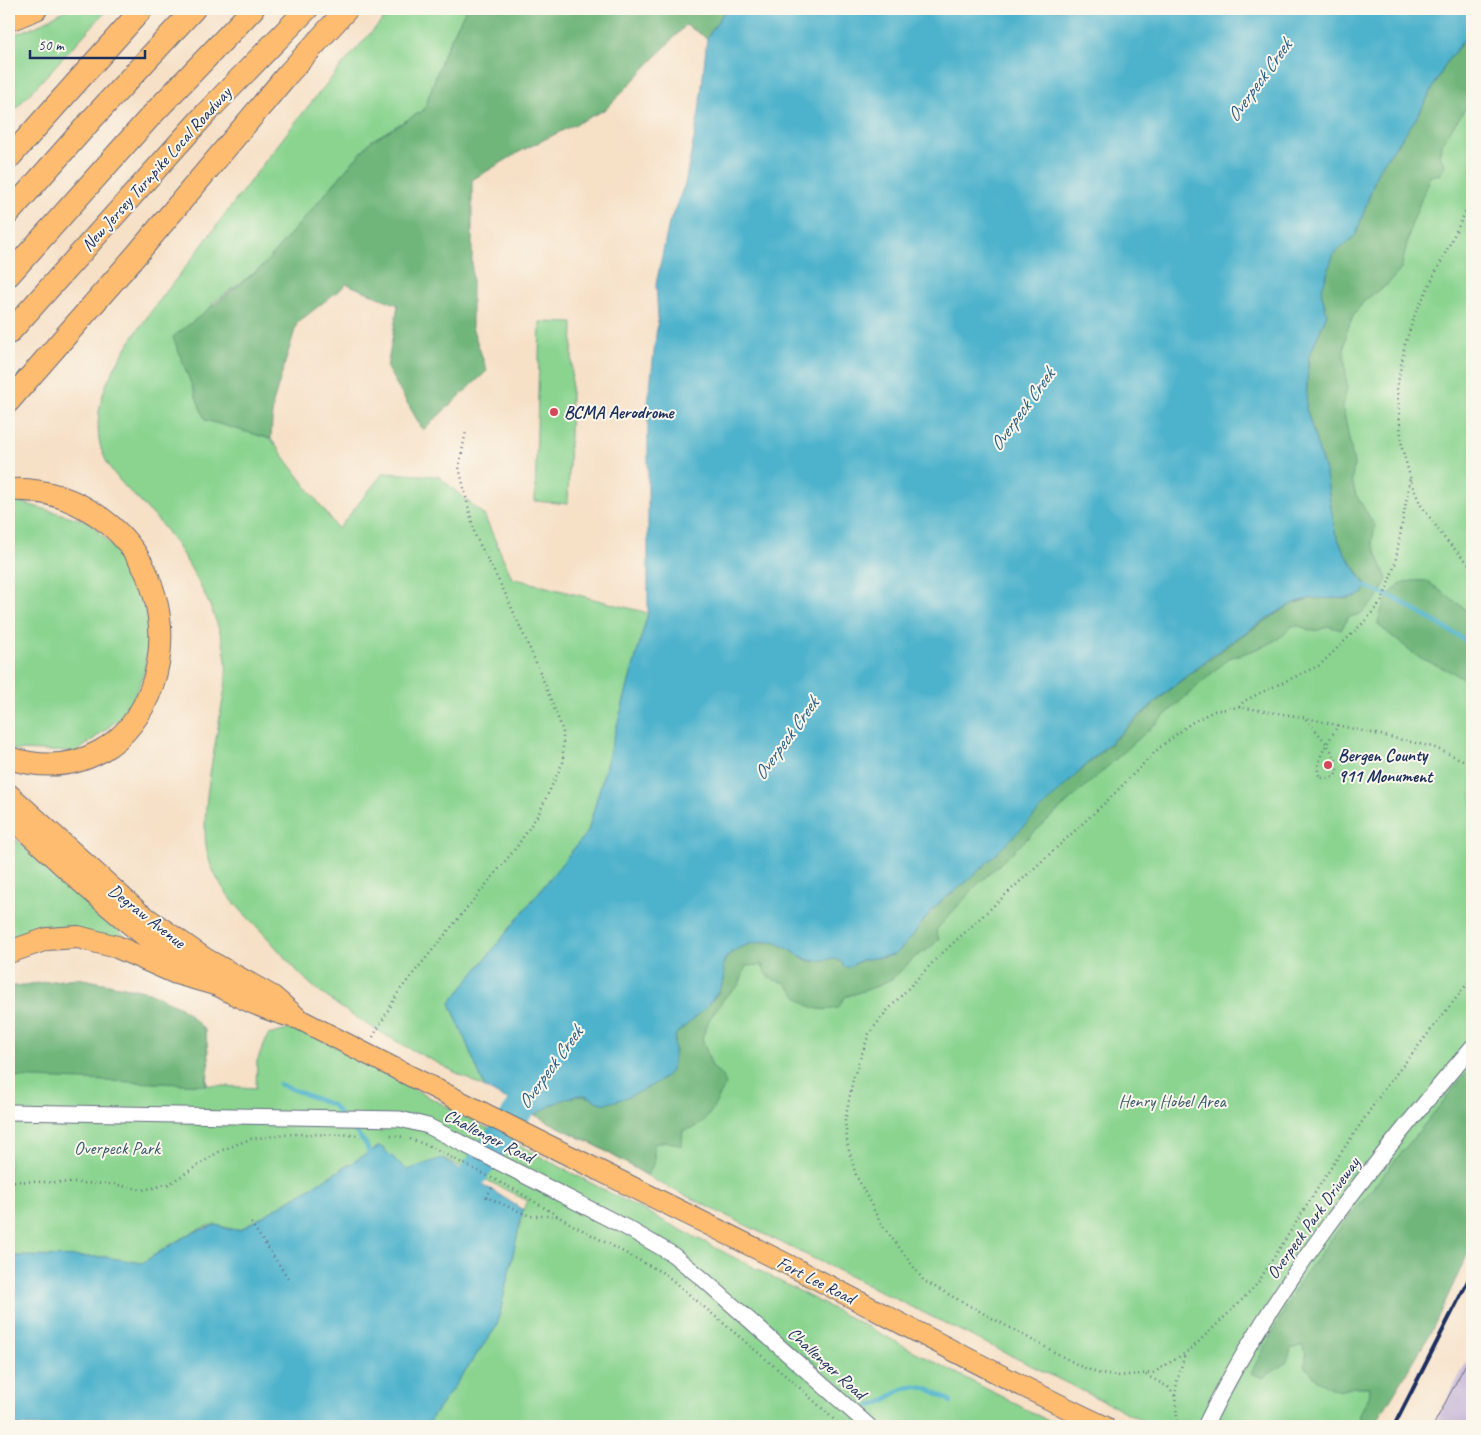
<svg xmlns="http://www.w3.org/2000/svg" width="1481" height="1435" font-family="Caveat,sans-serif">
  <rect width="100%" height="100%" fill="#fbf7ec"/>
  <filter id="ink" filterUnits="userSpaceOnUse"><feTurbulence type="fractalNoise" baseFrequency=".02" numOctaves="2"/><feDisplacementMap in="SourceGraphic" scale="10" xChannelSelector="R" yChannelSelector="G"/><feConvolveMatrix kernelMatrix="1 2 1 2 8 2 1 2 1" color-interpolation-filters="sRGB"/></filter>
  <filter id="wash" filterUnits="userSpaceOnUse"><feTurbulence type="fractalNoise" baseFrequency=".0096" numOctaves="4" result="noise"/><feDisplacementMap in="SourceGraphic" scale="20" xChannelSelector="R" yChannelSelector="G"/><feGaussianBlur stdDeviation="1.12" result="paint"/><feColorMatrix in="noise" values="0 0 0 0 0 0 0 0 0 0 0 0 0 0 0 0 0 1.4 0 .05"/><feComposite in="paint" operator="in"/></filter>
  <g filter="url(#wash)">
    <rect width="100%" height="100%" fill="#f6e0c6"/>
    <!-- green -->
    <path fill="#8ad490" stroke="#528277" d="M67,9h41l-99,107v-80l28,-10z
      M393,9h73l-22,44 -20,57 -53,31 -109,126 -50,37 -7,115 66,20 67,90 45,-56 55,3 46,39 28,63 136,35 -60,218 -138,172 35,85c-55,-30 -116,-57 -165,-96 -21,-16 -39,-40 -57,-59 -30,-31 -58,-55 -58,-103 0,-36 8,-73 14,-108 3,-20 9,-40 7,-61 -3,-42 -43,-113 -71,-144 -20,-22 -45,-40 -54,-69 -6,-21 -2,-48 7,-67 22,-47 58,-88 89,-129 62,-83 124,-168 196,-243z
      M1472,30v1207l-100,189h-181l-7,-3 -4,3h-26l-496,-244 -63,-37 -60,-30 141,-81 630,-626z
      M540,322l33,1 -5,181 -33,-3z
      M19,502l71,20 42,46 18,58 -6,47 -16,39 -51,40 -63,-2 -5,-4v-243z
      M11,835l123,109 -125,1z
      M77,978l72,14 33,16 23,22 4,29 -2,26 49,3 1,-27 11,-26 23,-6 31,11 240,128 496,258h-632l71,-100 26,-116 5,-9 -85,-43 -35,13 -28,-25 -140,84c-9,0 -16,-4 -24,-5 -17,-1 -58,28 -74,38l-37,-6 -96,-1v-269z"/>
    <!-- forest -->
    <path fill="#6fb67a" stroke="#45726c" d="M466,9h260l-19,29 -21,-13 -80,84 -85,42 -49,29v147l15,44 -64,59 -36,-62 11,-63 -51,-21 -50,39 -24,80 -2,36 -66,-19 -32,-83 89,-70 109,-126 53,-31 20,-57z
      M1472,30v69l-29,42 -4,14 6,9 -4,10 -11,2 -19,50 -10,43 -13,15 -22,15 -12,15 -7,16 -3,20 3,38 -4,20 11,56 -2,16 4,15 19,31 -3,16 15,37 -9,19 -18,16 -11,3 -8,13 -13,-4c-23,12 -18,-2 -36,0 -15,19 -39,24 -63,32l-198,177 -54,50 -41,45 3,9 -9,9 -15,9 -22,21 -15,8 -33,11 -7,11c-28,6 -36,-6 -54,-26 -12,-1 -18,-5 -22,-17l-16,1 -7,19 -14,12 -16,23 -7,18 10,29 11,9 3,9c-12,18 -17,43 -43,45l-1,16 -16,-5 -12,3v20l-7,11 -52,-30 -60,-30c20,-13 44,-28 66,-12l74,-50 -1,-10 2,-9c14,-12 43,-35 48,-54 1,-5 -2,-10 -1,-15 6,-19 39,-28 57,-21 9,4 17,11 26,16 9,4 14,-1 22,-2 9,-1 17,4 26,7 10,-7 18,-8 31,-7l27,-21 8,-14 20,-21 26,-20 88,-87 120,-109 69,-51 49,-31 25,-7 16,-1 12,3 22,-13 -23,-34 -9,-20 -9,-57 -20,-67 2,-49 19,-45 -6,-22 13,-39 22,-18 22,-65 39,-53 31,-57z
      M1427,581l45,33v72l-12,-10 -43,-20 -39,-31c1,-15 13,-40 29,-43 6,-2 14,-1 20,-1z
      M77,978l72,14 33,16 23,22 4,29 -3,26 -197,-8v-90z
      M1472,1066v179l-42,89 -56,92h-15l1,-13 8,-14 1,-12h-15l-16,4 -21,-11 -12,-14 1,-12 -4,-9 -11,4 -4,13 -24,16 -12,-5 47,-89 33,-45z"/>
    <!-- water -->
    <path fill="#4db2cc" stroke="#347095" d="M726,9h746v21l-24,30 -31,57 -39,53 -22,65 -22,18 -13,39 6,22 -19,45 -2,49 20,67 9,57 9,20 23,35 -4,7c-22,10 -49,-2 -73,11 -109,61 -201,157 -289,244 -11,11 -23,23 -36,34 -8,7 -18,13 -27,21 -16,16 -26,37 -44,51l-32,5 -13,7h-5l-2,-5c-12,-8 -23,3 -36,-3 -9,-4 -17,-11 -27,-15 -16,-6 -42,1 -53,14 -6,8 0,15 -2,22 -1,4 -5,10 -8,14 -9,16 -27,28 -40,40 -4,13 1,26 -6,38 -6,10 -57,34 -69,31 -8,-2 -11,-9 -21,-8 -16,3 -31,11 -45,20l-50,-27 -35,-85 138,-172 60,-218v-209l10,-86 -2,-34 13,-61 16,-39 14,-71 8,-75z
      M380,1146l27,24 35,-12 81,52 -26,116 -71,100h-417v-170l96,1 37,6 49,-30 25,-8 12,4 12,1z"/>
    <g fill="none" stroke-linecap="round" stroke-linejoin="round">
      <!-- stream -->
      <path stroke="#4db2cc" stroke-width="4.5" d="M1367,587l29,12 76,45
        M279,1084l53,21 8,9
        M347,1122l19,22 4,12
        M870,1406c14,-2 19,-10 31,-16 17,-9 36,2 50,12
        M820,1426l4,-2"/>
      <!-- river -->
      <path stroke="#4db2cc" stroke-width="28" d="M449,1208l93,-130"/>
    </g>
    <g id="blocks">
      <!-- building -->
      <path fill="#baa8d2" d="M1472,1352v74h-39z"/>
    </g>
  </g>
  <g filter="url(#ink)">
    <use href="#blocks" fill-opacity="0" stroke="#686d82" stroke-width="1"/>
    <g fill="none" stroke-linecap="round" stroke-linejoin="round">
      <defs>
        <path id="minor" d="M9,1112l391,7 28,7 201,103 43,25 31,25 166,147
          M1205,1426c68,-139 167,-262 267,-379"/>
        <path id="major" d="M9,794l130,118 66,46 68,38 23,20
          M9,816c78,72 184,179 290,203 159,83 321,161 482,242 108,55 214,114 323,165"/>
        <path id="highway" d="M9,20l27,-11
          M9,158l133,-149
          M9,213l84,-95 101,-109
          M9,275l140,-157 104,-109
          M9,333l199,-222 99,-102
          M9,401l128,-147 150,-179 60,-66
          M9,490c33,-2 65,9 92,28 113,82 54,285 -92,240
          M9,952l38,-13 31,-2 39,10 59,26 42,12"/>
      </defs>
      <!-- minor casing -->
      <use href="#minor" stroke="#686d82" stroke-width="17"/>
      <!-- major casing -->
      <use href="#major" stroke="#686d82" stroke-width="22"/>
      <!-- highway casing -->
      <use href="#highway" stroke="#686d82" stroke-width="24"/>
      <!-- path -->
      <path stroke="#686d82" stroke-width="2.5" stroke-dasharray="1 4" stroke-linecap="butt" d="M1472,199l-57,115 -10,30 -8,44 5,60 11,39 8,18 24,34 27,28
        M1239,707l5,-6 12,-6 64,-30 46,-45 17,-21 12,-35 15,-85
        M1306,719c10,13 41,42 28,58l-13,1 -3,-4c-2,-17 12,-34 20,-49
        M1472,764l-39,-17 -131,-30 -63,-10 -25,4 -23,12 -32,25 -52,53 -171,158 -51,54 -16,21 -16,45 -8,42 3,26 8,28 24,47 44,59 156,85 20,8 17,2 36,-3 37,-23 49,-47 18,-19 75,-118 53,-78 87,-110
        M373,1037l26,-46 117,-143 23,-35 24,-51v-31l-25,-64 -33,-74 -30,-58 -16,-68 7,-36
        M391,1135l12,2
        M410,1139l19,7 88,45 54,33 94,50 135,114 41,38
        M9,1181l103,3 31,6 26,-6 51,-33 30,-12 43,-5 65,1
        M492,1188l-6,9 44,19h29
        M251,1223l39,58
        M9,1271l3,-90
        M1146,1375l22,12 7,9
        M1178,1426l-3,-29 2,-15 8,-28"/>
      <!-- minor -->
      <use href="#minor" stroke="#fff" stroke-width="15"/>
      <!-- major -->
      <use href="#major" stroke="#fdbc70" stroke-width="20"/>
      <!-- highway -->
      <use href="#highway" stroke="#fdbc70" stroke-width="22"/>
      <!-- rail -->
      <path stroke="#1b2f5e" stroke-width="4" d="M1394,1426l78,-153"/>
    </g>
  </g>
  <!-- markers -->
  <g fill="#d1495b" stroke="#fbf7ec" stroke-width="2">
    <circle cx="554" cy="412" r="5"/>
    <circle cx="1328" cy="765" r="5"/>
  </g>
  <g text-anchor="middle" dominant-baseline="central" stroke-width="4" stroke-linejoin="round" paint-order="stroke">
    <!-- street labels -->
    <g font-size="18" fill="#1b2f5e" stroke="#fbf7ec">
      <text transform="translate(156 169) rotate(-48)">New Jersey Turnpike Local Roadway</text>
      <text transform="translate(147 916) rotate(38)">Degraw Avenue</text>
      <text transform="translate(489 1136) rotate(27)">Challenger Road</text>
      <text transform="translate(1313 1218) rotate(-54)">Overpeck Park Driveway</text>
      <text transform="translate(816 1280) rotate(27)">Fort Lee Road</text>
      <text transform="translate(827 1363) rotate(42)">Challenger Road</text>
    </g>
    <!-- poi labels -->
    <g font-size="18" font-weight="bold" fill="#1b2f5e" stroke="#fbf7ec" text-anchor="start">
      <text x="564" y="412">BCMA Aerodrome</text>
      <text x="1338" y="755">Bergen County<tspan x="1338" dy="21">911 Monument</tspan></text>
    </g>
    <!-- park labels -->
    <g font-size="18" fill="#37586a" stroke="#fbf7ec">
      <text x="1172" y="1101">Henry Hobel Area</text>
      <text x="117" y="1148">Overpeck Park</text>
    </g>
    <!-- water labels -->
    <g font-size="19" font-style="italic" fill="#2c5d84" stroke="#fbf7ec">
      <text transform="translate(1259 81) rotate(-54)">Overpeck Creek</text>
      <text transform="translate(1022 410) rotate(-54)">Overpeck Creek</text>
      <text transform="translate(786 739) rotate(-54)">Overpeck Creek</text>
      <text transform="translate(550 1068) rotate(-54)">Overpeck Creek</text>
    </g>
  </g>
  <!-- margin -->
  <rect width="1481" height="1435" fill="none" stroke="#fbf7ec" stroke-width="30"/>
  <!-- scale -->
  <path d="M30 50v8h115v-8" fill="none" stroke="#1b2f5e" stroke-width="2.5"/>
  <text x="38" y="50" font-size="15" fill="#1b2f5e" stroke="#fbf7ec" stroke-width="4" paint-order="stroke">50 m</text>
</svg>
